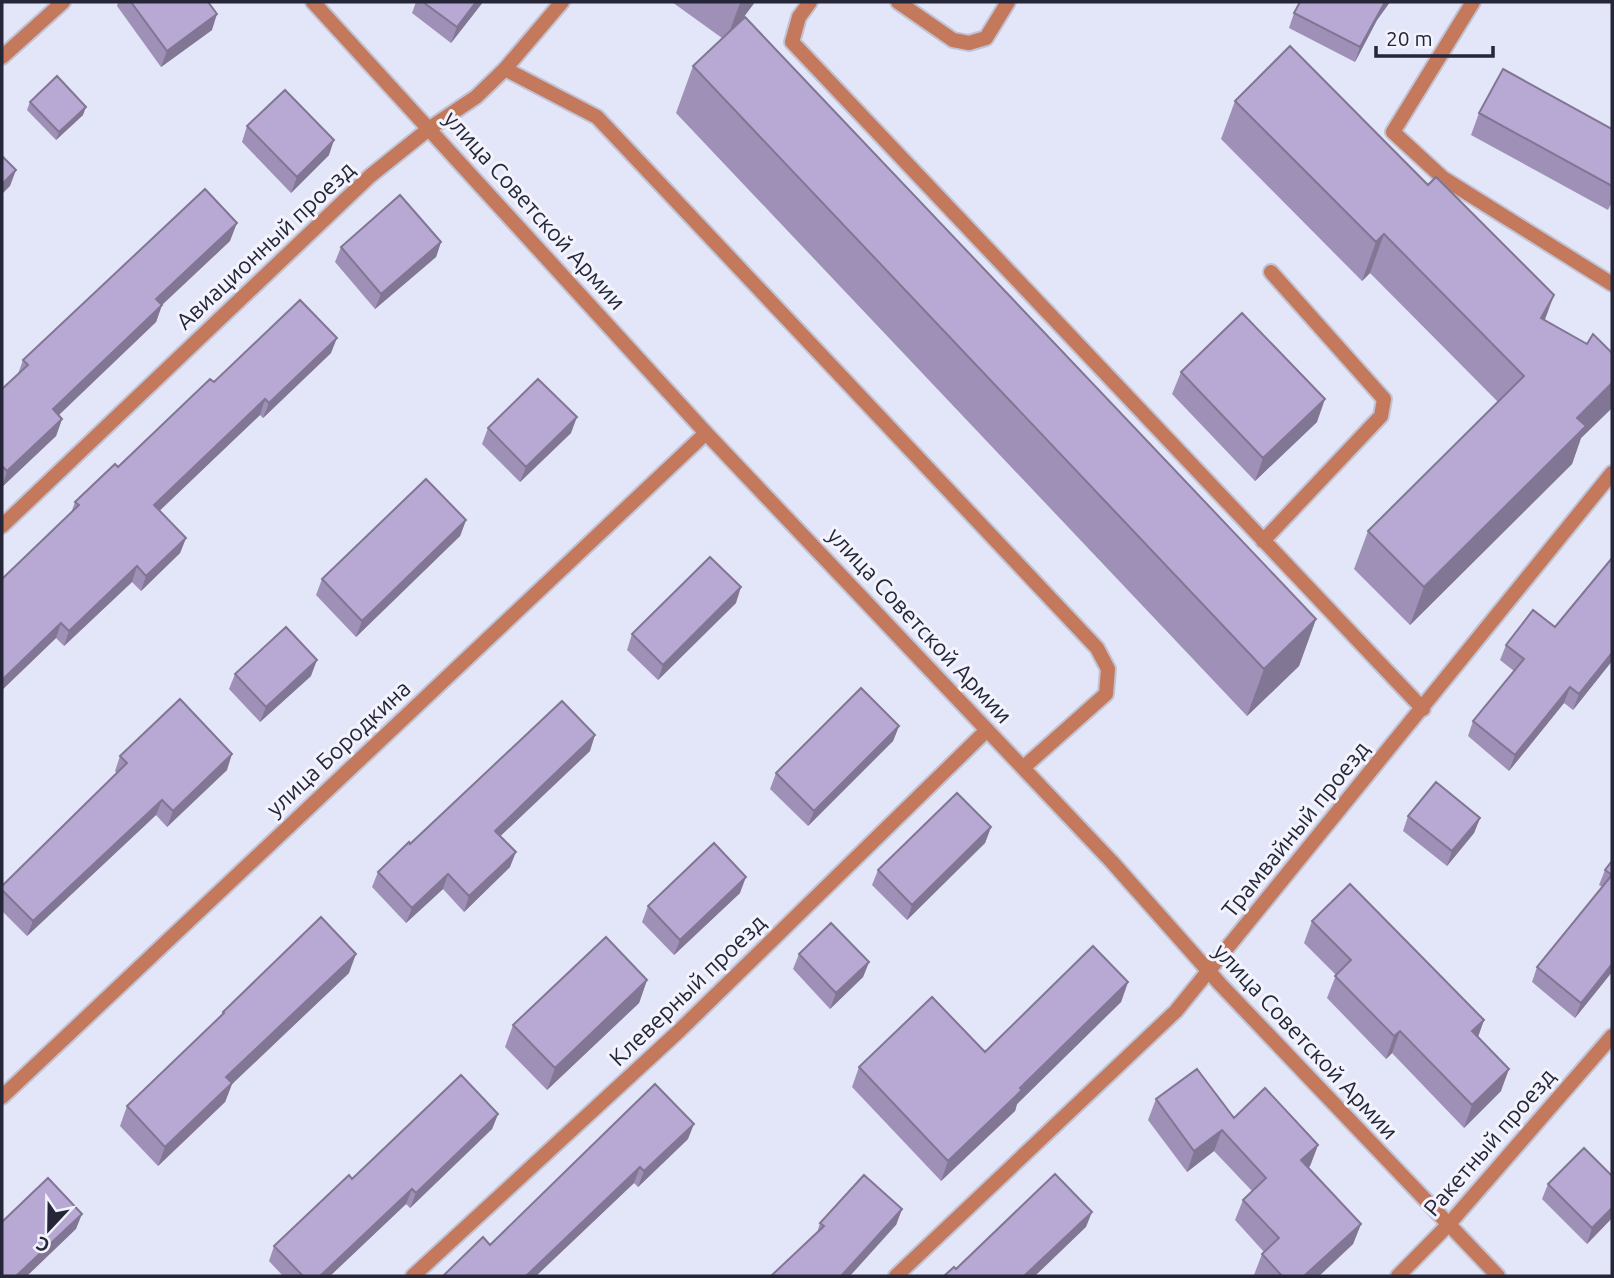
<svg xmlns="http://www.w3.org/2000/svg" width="1614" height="1278" font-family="Ubuntu,sans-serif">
  <rect width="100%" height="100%" fill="#e3e5f8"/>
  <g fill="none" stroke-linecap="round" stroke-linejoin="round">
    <defs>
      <path id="service" d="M810,2l-11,15 -7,25 631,667
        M505,69l92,48 500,531 11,21 -2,25 -82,73
        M1263,541l118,-125 3,-17 -113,-127"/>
      <path id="minor" d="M898,2l55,38 16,3 17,-5 22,-36
        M1473,2l-80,130 50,46 169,106
        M2,57l61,-55
        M2,526l368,-350 60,-48 46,-31 29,-28 57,-67
        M2,1097l704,-664
        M413,1276l266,-245 308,-301
        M896,1276l280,-265 436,-538
        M1398,1276l51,-52 163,-188"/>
      <path id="tertiary" d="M313,2l393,431 406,429 108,122 278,292"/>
    </defs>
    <!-- service casing -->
    <use href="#service" stroke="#c1c3d5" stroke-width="18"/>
    <!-- minor casing -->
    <use href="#minor" stroke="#c1c3d5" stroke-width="18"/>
    <!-- tertiary casing -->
    <use href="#tertiary" stroke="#c1c3d5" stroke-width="18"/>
    <!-- service -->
    <use href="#service" stroke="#c4795c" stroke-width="14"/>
    <!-- minor -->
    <use href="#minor" stroke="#c4795c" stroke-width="14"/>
    <!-- tertiary -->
    <use href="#tertiary" stroke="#c4795c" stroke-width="14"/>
  </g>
  <!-- wall -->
  <path fill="#9e90b6" d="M118,2h90l4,28 -51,37 -44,-61z
    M416,2h67l-32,41 -39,-30z
    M672,2h83l-14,18 575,599 -17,47 -52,50 -571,-603 17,-47 29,-28z
    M1300,2h90l-13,18 -22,42 -66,-34 5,-15z
    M1235,101l310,219 42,24 25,9v55l-31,30 -9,26 -162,161 -56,-56 14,-38 130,-129 -128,-129 -8,8 -141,-142z
    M30,102l53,13 -27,25 -29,-30z
    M1479,113l133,16v73l-4,8 -137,-75z
    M247,126l82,29 -38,38 -49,-51z
    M230,241l-68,64 -6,17 -97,93 3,4 -6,17 -54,51v-98l16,-15 5,-14z
    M441,242l-5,15 -61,52 -40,-47 6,-15z
    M331,353l-68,65 -3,-3 -101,95 27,28 -6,15 -39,38 -9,-9 -68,64 -8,-8 -54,52v-111l69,-66 4,-11 43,-35 96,-85z
    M1181,372l136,50 -62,59 -83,-87z
    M488,428l83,5 -51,49 -38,-38z
    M466,520l-6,16 -104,101 -40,-42 6,-16z
    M1612,558v103l-39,49 -9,-7 -55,68 -41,-35 5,-15 41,-50 -14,-11 6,-15 49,-18z
    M736,603l-78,77 -31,-30 5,-16z
    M235,674l76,2 -51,46 -31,-33z
    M899,726l-6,15 -85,85 -38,-37 6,-16z
    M590,751l-90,85 10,31 -46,45 -21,-23 -37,34 -34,-36 6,-15 32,-28z
    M120,756l107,14 -60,57 -11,-12 -129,121 -25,-25v-25l115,-113 -2,-2z
    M1408,816l72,2 -6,15 -27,33 -44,-35z
    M991,827l-6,16 -78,77 -35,-35 6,-15z
    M1612,861v111l-37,46 -43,-36 5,-15 65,-80 -3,-2 6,-15z
    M740,893l-66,62 -32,-33 6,-16z
    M1312,921l172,99 -6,17 23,54 -37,37 -72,-75 -6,6 -59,-61 9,-23 -32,-32z
    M799,954l70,8 -6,15 -33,32 -37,-40z
    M349,973l-117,111 -7,18 -67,64 -38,-40 7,-20 94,-90 2,-4z
    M647,980l-8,23 -92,87 -42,-43 8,-22z
    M1128,982l-7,20 -104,102 -2,7 -74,70 -89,-94 7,-20 126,-15z
    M1156,1099l78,19 84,27 -8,21 -2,2 53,56 -8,20 -34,32h-64l-1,-1 8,-21 2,-2 -29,-32 8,-20 9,-9 -38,-40 -27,21 -39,-52z
    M498,1114l-6,15 -82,79 -4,-4 -76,72h-47l-14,-15 5,-15 78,-67z
    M688,1139l-50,48 -4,-4 -98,93h-93l47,-31z
    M1612,1176v42l-25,26 -45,-45 6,-15z
    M902,1209l-6,16 -79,8 3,-10z"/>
  <!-- shaded-wall -->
  <path fill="#817694" d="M476,2h7l-32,41 6,-16z
    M741,2h14l-29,39 14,-38z
    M1385,2h5l-13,18 -22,42 5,-15z
    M217,14l-5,16 -51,37 6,-16z
    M86,107l-3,8 -27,25 3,-8z
    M334,140l-5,15 -38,38 6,-16z
    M16,170l-6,16 -8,8v-10z
    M237,223l-7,18 -80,75 6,-17z
    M1384,234l-14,39 -8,8 14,-39z
    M441,242l-5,15 -61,52 6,-15z
    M1554,295l-14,38 1,-15z
    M162,305l-6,17 -110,105 7,-18z
    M337,338l-6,15 -68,65 6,-15z
    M1612,383v25l-31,30 -9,26 -162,161 14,-38 153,-169z
    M265,399l-5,16 -111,106 5,-16z
    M1325,399l-8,23 -62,59 8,-23z
    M577,417l-6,16 -51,49 6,-15z
    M62,419l-6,17 -54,51 5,-16z
    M466,520l-6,16 -104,101 6,-16z
    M186,538l-6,15 -39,38 5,-15z
    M137,566l-5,16 -68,64 5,-15z
    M741,587l-5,16 -78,77 5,-15z
    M1316,619l-17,47 -52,50 17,-47z
    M61,623l-5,15 -54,52v-10z
    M1612,653v8l-39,49 6,-16z
    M317,660l-6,16 -51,46 6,-15z
    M1570,687l-6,16 -55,68 6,-16z
    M899,726l-6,15 -85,85 6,-15z
    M595,735l-5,16 -100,95 5,-15z
    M232,754l-5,16 -60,57 6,-16z
    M162,800l-6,15 -129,121 6,-15z
    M1480,818l-6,15 -27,33 5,-15z
    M991,827l-6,16 -78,77 5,-15z
    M516,852l-6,15 -46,45 5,-16z
    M448,874l-5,15 -37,34 6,-15z
    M746,877l-6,16 -66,62 6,-15z
    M356,954l-7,19 -117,111 -7,18 -67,64 7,-19 61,-70z
    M869,962l-6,15 -33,32 6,-16z
    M1612,964v8l-37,46 6,-15z
    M647,980l-8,23 -92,87 8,-22z
    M1128,982l-7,20 -104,102 -2,7 -74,70 7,-20z
    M1484,1020l-8,22 -4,-11z
    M1400,1031l-8,22 -6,6 8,-23z
    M1509,1069l-8,22 -37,37 8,-23z
    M498,1114l-6,15 -82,79 6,-15z
    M694,1124l-6,15 -50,48 6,-16z
    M1222,1130l-8,21 -27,21 7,-21z
    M1318,1145l-8,21 -16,15 7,-21z
    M640,1167l-6,16 -98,93h-10z
    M412,1189l-6,15 -76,72h-10z
    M1612,1208v10l-25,26 5,-16z
    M902,1209l-6,16 -46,51h-9z
    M1092,1212l-6,15 -51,49h-11z
    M82,1214l-6,15 -49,47h-11z
    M1361,1224l-8,20 -34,32h-15z"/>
  <!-- building -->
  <path fill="#b8a8d4" stroke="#817694" stroke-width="2" d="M131,2h77l9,12 -50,37z
    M423,2h53l-19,25z
    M1300,2h85l-25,45 -66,-34z
    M745,17l571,602 -52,50 -571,-603z
    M1290,46l138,139 8,-8 118,118 -13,23 46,26 6,-10 19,19v30l-35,35 9,8 -162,161 -56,-56 156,-155 -140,-142 -8,8 -141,-141z
    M1503,69l109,60v57l-133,-73z
    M57,76l29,31 -27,25 -29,-30z
    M285,90l49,50 -37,37 -50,-51z
    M2,156l14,14 -14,14z
    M205,189l32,34 -81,76 6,6 -109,104 9,10 -55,52 -5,-5v-77l26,-24 -5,-5z
    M400,195l41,47 -60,52 -40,-47z
    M300,300l37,38 -68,65 -4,-4 -111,106 32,33 -40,38 -9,-10 -68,65 -8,-8 -59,57v-101l77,-74 -4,-3 40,-38 3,3 92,-88 4,3z
    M1242,313l83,86 -62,59 -82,-86z
    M538,379l39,38 -51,50 -38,-39z
    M426,479l40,41 -104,101 -40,-42z
    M710,557l31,30 -78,78 -31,-31z
    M1612,558v95l-33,41 -9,-7 -55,68 -42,-34 51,-62 -18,-14 27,-35 22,17z
    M286,627l31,33 -51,47 -31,-33z
    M861,688l38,38 -85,85 -38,-38z
    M180,699l52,55 -59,57 -11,-11 -129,121 -31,-31v-4l125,-123 -7,-7z
    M562,701l33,34 -100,96 21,21 -47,44 -21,-22 -36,34 -34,-36 31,-30 1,2z
    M1436,782l44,36 -28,33 -44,-35z
    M957,793l34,34 -79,78 -34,-35z
    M714,843l32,34 -66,63 -32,-34z
    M1612,861v103l-31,39 -44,-36 75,-92 -7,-5z
    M1350,884l134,136 -12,11 37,38 -37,36 -72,-74 -6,5 -59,-60 16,-16 -39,-39z
    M321,917l35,37 -130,123 6,6 -67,64 -38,-41 97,-93 -1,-1z
    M831,923l38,39 -33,31 -37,-39z
    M606,937l41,43 -92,88 -42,-43z
    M1093,946l35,36 -108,106 2,2 -74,71 -89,-94 73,-70 53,55z
    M1197,1069l37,49 31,-30 53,57 -17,15 60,64 -57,52h-22l-20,-22 17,-16 -36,-38 23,-22 -44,-48 -28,21 -38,-52z
    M461,1075l37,39 -82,79 -4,-4 -92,87h-17l-29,-30 75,-71 3,4z
    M655,1084l39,40 -50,47 -4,-4 -114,109h-83l40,-39 7,8z
    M1584,1148l28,28v32l-20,20 -44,-44z
    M1055,1174l37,38 -68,64h-80l10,-9 2,2z
    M864,1175l38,34 -61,67h-70l53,-50 -4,-3z
    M48,1178l34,36 -66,62h-14v-54z"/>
  <g text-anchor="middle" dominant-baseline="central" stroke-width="6" stroke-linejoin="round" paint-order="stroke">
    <!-- street labels -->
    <g font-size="23" fill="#252637" stroke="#f2f3fd">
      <text transform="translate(535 210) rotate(48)">улица Советской Армии</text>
      <text transform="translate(265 245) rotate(-43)">Авиационный проезд</text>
      <text transform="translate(920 625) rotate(47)">улица Советской Армии</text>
      <text transform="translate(338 748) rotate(-43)">улица Бородкина</text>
      <text transform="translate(1295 829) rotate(-51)">Трамвайный проезд</text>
      <text transform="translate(687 990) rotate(-44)">Клеверный проезд</text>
      <text transform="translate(1306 1041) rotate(47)">улица Советской Армии</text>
      <text transform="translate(1489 1142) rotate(-49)">Ракетный проезд</text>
    </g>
  </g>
  <!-- border -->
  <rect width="1614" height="1278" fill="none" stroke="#252637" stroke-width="7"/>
  <!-- north arrow -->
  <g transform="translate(49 1229) rotate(202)" stroke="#f2f3fd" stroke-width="5" paint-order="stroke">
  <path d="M0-5L12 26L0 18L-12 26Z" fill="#252637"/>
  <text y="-10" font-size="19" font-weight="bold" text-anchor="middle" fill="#252637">С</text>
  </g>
  <!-- scale -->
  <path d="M1376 46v10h117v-10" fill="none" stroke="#252637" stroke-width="3.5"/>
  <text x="1386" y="46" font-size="21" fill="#252637" stroke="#f2f3fd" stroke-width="5" paint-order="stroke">20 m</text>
</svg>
